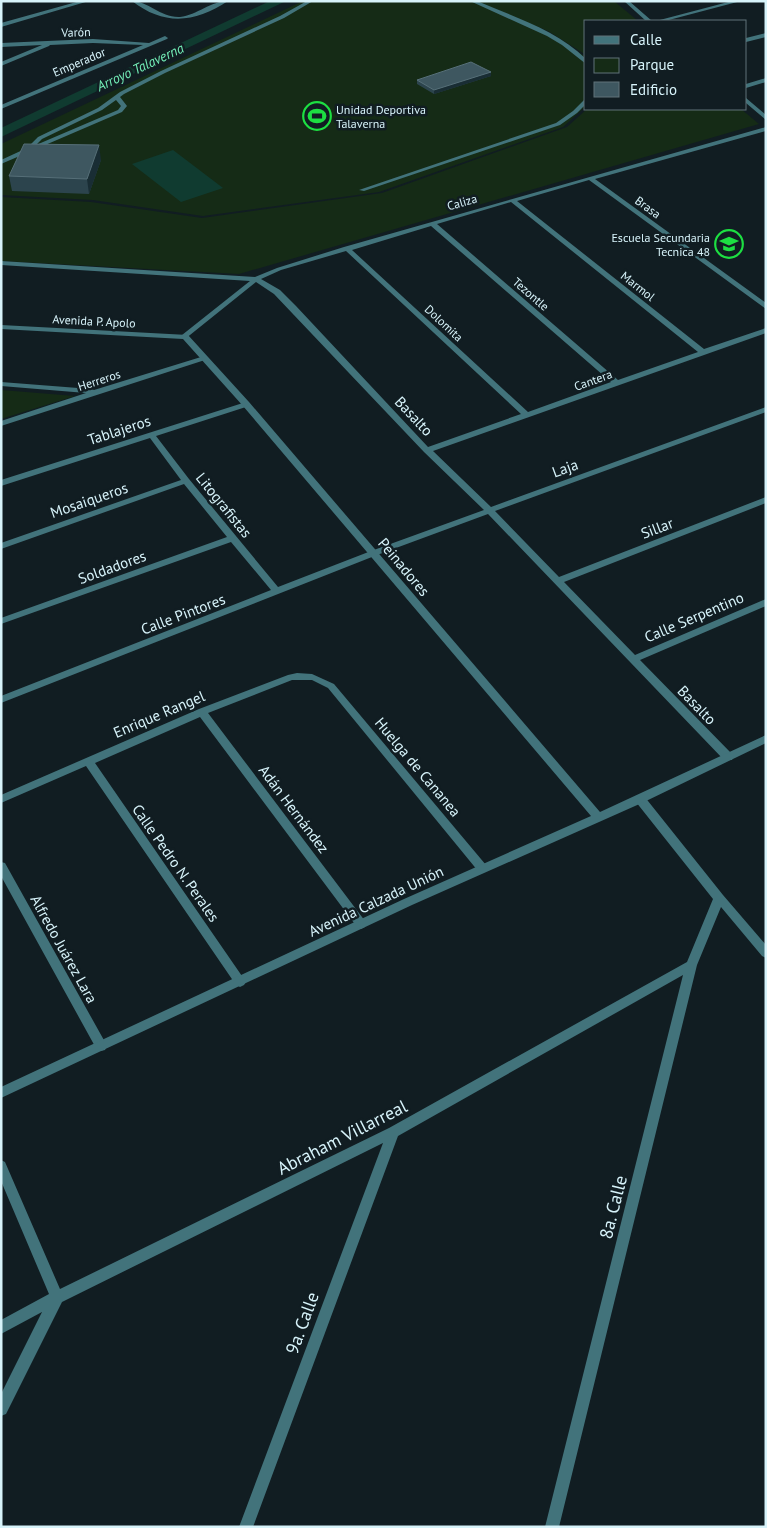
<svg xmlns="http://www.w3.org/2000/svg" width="767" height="1528" font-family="'PT Sans',sans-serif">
  <rect width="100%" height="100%" fill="#111d22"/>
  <!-- green -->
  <path fill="#152b16" d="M303,1h311l24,20h-52v34l-38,-24 -65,-27 63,27 40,26v49l-23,21 -184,65 -176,24 -110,-16 -92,-5v-51z
    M587,109h154l18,15 -520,150 -238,-13v-64l90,5 111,16 180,-25 185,-66z
    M1,390l74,6 -74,23z"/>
  <!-- water -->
  <path fill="#103b30" d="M173,150l50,38 -42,14 -49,-38z"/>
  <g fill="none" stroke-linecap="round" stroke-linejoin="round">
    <!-- canal -->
    <path fill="#103b30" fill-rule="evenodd" d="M270,1h16l-285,136v-9z"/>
    <!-- service -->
    <path fill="#42737b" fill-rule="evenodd" d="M307,1h6l-29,17 -119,55 -41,21 -4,3 7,9 -5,6 -121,52v-4l26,-12 11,-11 60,-29 22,-16 41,-21 119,-55zM116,100l5,6 -3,4 -82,35 6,-6 60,-29z
      M470,1h7c37,16 80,29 109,58v5l-24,-19 -15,-9z
      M586,98v6l-9,9 -17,12 -196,66 -5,-1 197,-67 17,-12z"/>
    <!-- minor -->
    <path fill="#42737b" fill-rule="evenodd" d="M80,1h9l-88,26v-4z
      M132,1c16,0 29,17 48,16 17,-2 31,-16 48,-16 -33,22 -64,25 -96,0z
      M624,1h5l23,20h-6z
      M732,1h9l-76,20h-9z
      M766,33v4l-20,5v-4z
      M165,36l3,2 -1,1 -166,70v-4l142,-60 -50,-2 -43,2 -1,1 -48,20v-4l41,-17 -41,2v-4l92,-4 56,4z
      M766,78v4l-20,6v-4z
      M746,98l20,17v5l-20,-17z
      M766,127v4l-171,48 171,124v6l-177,-129 -72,21 187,148 62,-21v5l-333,118 58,56 275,-100v5l-271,99 64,66 207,-80v6l-202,79 71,73 131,-56v7l-126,54 92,94 1,3 -1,3h-8l-236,-246 -111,41 -376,148v-7l270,-106 -40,-48 -230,82v-6l226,-81 -43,-53 -183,65v-6l180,-63 -31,-42 -149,48v-6l245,-78 4,2 -1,2 -93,30 33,43 89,108 93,-36 113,-41 -60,-58 -150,-158 -18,-12 -71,57 -4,-2 1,-2 68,-54 -249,-16v-4l254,16 22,-9 67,-21zM511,202l187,150 -80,28 -181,-156zM431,226l180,156 -83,30 -176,-162zM346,251l175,163 -93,33 -132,-141 -16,-16 -19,-11 20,-9z
      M201,357h6l1,2 -207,67v-5l85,-28 -85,-7v-4l90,7 3,1z
      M297,673l15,1 22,10 152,181 1,3 -1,3 -4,1 -4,-1 -150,-183 -16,-8h-20l-84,33 157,208 1,3 -1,3 -4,2 -4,-2 -157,-210 -105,46 149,216 2,3 -2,3 -4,2 -4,-2 -150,-219 -85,37v-8l198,-86 89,-34z
      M640,795l4,1 79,99 43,50v13l-4,-2 -41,-49 -24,58 -138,562h-14l138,-552 -285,161 -145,391h-14l144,-384 -321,159 -56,112 -5,2v-22l41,-82 -41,22v-14l48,-26 -48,-113v-21l4,2 55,127 329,-161 298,-166 26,-63 -77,-97 -1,-3 1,-3z
      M1,862l4,1 100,179 2,4 -2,4 -4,1 -4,-1 -96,-174z"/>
    <!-- tertiary -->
    <path fill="#42737b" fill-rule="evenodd" d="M1,325l187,10 61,67 351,410 166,-77v8l-122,59 -232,103 -411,193v-11l403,-188 187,-83 -348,-410 -60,-67 -182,-10z"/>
  </g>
  <!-- wall -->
  <path fill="#2c444d" d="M491,72v4l-57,18 -17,-10v-4z
    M101,160l-12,34 -77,-3 -3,-15z"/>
  <!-- shaded-wall -->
  <path fill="#192d34" d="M491,72v4l-57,18v-4z
    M99,145l2,15 -12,34 -2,-15z"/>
  <!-- building -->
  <path fill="#3e5760" stroke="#566f78" d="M471,62l20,10 -57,18 -17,-10z
    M24,144l75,1 -12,34 -78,-3z"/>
  <!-- icons -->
  <defs>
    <symbol id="stadium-ring" viewBox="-11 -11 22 22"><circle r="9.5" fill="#111d22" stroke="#1ddf42" stroke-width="1.5"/><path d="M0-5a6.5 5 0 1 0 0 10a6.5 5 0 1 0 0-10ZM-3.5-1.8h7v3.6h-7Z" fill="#1ddf42"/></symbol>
    <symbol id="school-ring" viewBox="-11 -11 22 22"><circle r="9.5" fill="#111d22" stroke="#1ddf42" stroke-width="1.5"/><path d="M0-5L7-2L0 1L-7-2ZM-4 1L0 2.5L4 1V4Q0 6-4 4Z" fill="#1ddf42"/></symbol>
  </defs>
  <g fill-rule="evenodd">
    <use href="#stadium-ring" x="301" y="100" width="32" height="32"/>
    <use href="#school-ring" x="713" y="228" width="32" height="32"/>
  </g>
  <g text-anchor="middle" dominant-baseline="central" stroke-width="5" stroke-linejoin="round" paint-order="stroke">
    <!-- far-street labels -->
    <g font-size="12" fill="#d7f3fa" stroke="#111d22">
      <text transform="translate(76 32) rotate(-2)">Varón</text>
      <text transform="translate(79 62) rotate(-23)">Emperador</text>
      <text transform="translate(462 202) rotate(-16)">Caliza</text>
      <text transform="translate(648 207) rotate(36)">Brasa</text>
      <text transform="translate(638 286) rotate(38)">Marmol</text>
      <text transform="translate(531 294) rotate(41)">Tezontle</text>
      <text transform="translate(94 321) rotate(3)">Avenida P. Apolo</text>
      <text transform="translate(444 323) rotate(43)">Dolomita</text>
      <text transform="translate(99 380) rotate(-18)">Herreros</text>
      <text transform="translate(593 380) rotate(-20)">Cantera</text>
    </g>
    <!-- far-poi labels -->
    <g font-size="12" fill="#d7f3fa" stroke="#111d22" text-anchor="start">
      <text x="336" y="109">Unidad Deportiva<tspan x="336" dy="14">Talaverna</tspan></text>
      <text x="710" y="237" text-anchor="end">Escuela Secundaria<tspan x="710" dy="14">Tecnica 48</tspan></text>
    </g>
    <!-- far-water labels -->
    <g font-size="14" font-style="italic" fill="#72ecb6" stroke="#111d22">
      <text transform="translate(140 67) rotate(-25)">Arroyo Talaverna</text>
    </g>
    <!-- street labels -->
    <g font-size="15" fill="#d7f3fa" stroke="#111d22">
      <text transform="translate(414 416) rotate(47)">Basalto</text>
      <text transform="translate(119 430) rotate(-18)">Tablajeros</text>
      <text transform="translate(565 468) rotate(-20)">Laja</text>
      <text transform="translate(89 500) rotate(-19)">Mosaiqueros</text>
      <text transform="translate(224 505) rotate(51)">Litografistas</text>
      <text transform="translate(657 528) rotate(-21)">Sillar</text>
      <text transform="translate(112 567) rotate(-20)">Soldadores</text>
      <text transform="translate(404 567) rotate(50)">Peinadores</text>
      <text transform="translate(183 614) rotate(-21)">Calle Pintores</text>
      <text transform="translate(694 617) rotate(-23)">Calle Serpentino</text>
      <text transform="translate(697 705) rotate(46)">Basalto</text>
      <text transform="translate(159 714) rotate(-23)">Enrique Rangel</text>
      <text transform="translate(418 767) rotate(50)">Huelga de Cananea</text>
      <text transform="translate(294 809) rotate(53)">Adán Hernández</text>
      <text transform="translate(176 863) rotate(55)">Calle Pedro N. Perales</text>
      <text transform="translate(376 901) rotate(-25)">Avenida Calzada Unión</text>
      <text transform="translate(64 949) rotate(61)">Alfredo Juárez Lara</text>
    </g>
    <!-- near-street labels -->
    <g font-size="18" fill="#d7f3fa" stroke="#111d22">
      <text transform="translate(342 1137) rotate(-27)">Abraham Villarreal</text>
      <text transform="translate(613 1207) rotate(-76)">8a. Calle</text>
      <text transform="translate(302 1323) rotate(-70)">9a. Calle</text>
    </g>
  </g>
  <!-- border -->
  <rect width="767" height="1528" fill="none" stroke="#d7f3fa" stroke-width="5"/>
  <!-- legend -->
  <rect x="584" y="20" width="162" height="90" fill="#111d22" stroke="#607378"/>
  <rect x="594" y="36" width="25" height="8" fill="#42737b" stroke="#607378"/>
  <text x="630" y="45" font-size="15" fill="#d7f3fa">Calle</text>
  <rect x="594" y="58" width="25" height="15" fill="#152b16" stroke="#607378"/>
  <text x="630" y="70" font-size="15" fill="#d7f3fa">Parque</text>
  <rect x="594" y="82" width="25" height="15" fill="#3e5760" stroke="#607378"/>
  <text x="630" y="95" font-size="15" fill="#d7f3fa">Edificio</text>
</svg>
